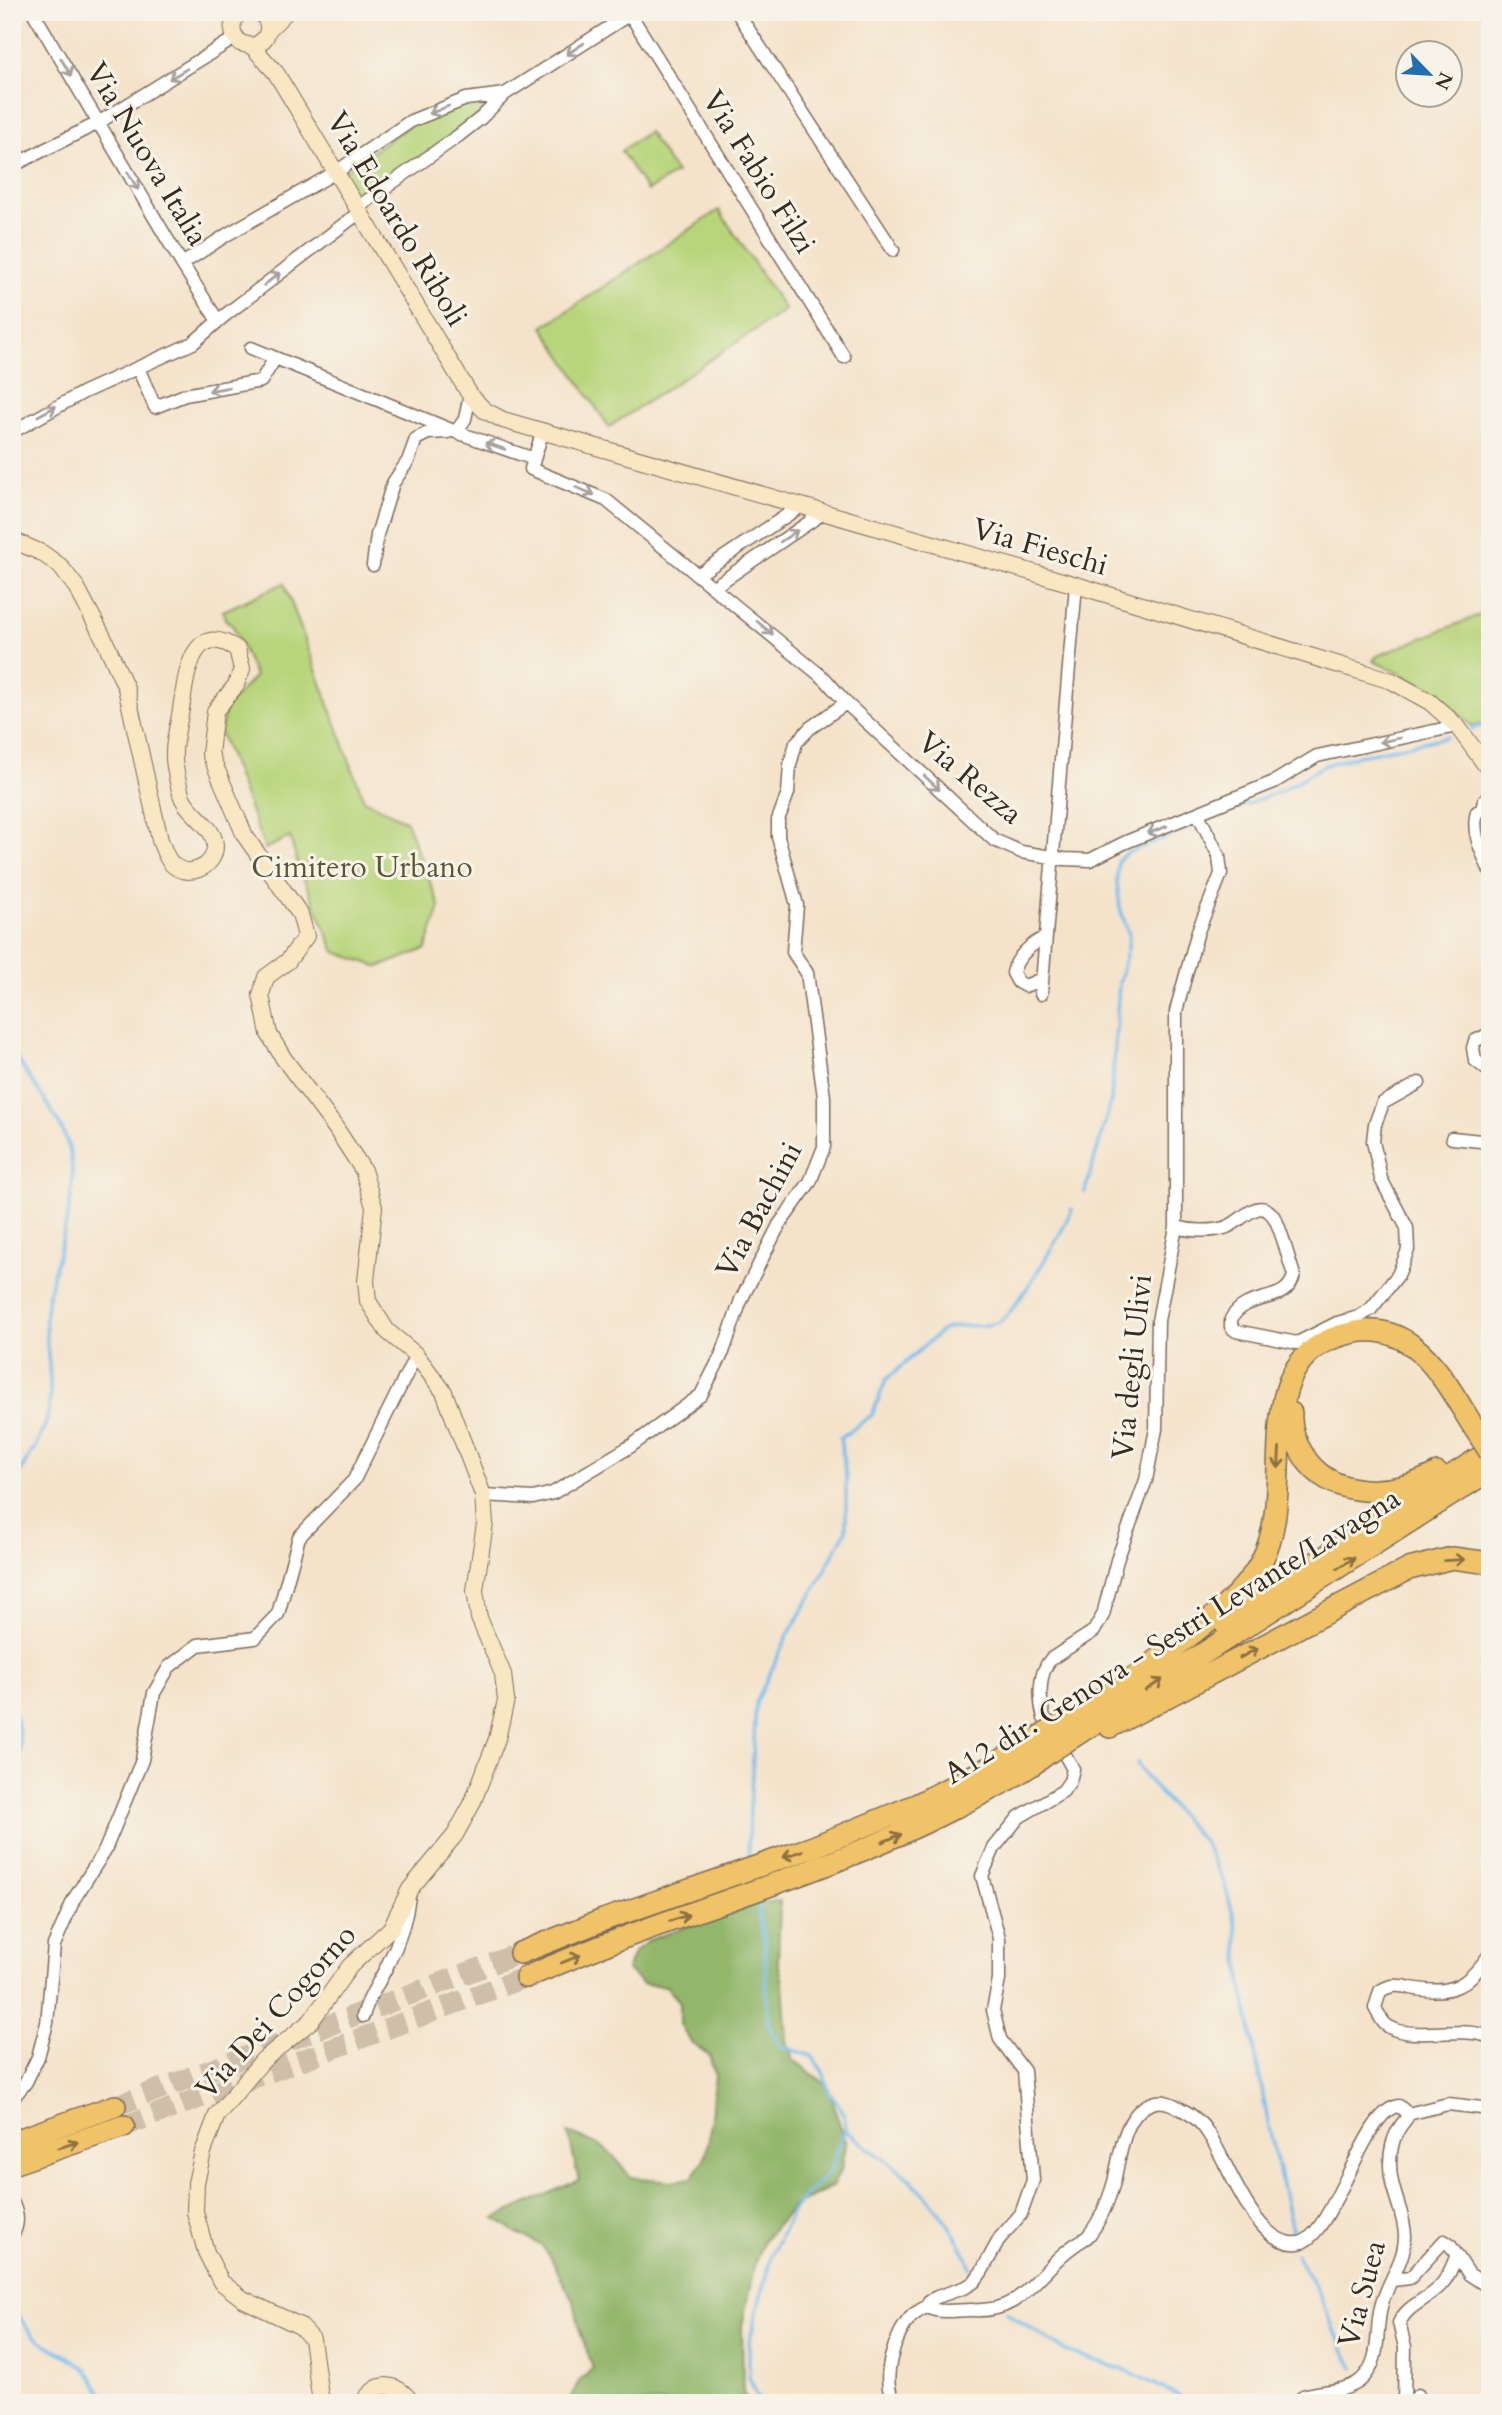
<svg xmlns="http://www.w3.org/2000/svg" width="1502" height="2415" font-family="Cardo,serif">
  <rect width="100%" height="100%" fill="#f7f3e8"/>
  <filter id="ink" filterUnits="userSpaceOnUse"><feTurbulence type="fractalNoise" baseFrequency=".0143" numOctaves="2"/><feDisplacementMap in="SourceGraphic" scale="14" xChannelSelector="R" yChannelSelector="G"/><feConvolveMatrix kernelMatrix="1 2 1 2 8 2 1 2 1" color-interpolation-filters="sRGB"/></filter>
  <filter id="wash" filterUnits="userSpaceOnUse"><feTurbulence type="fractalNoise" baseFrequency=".00686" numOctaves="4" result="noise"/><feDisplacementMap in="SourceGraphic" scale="28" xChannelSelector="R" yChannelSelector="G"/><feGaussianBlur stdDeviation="1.57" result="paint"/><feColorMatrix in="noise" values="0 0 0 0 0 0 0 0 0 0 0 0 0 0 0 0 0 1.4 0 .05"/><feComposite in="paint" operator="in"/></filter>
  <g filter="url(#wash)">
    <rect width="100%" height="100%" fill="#f4e3ca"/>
    <!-- green -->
    <path fill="#b8d57b" stroke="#7a804c" stroke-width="2" d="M499,96l-19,18 -122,90 -18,-30 72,-50 54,-23z
      M648,132l28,41 -29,18 -26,-40z
      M719,210l66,100 -176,117 -66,-100z
      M284,583l80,217 42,21 34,86 -14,42 -47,18 -44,-15 -37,-87 -8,-28 -25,12 -45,-117 6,-24 29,-32 -22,-50 -8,-7 -2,-8z
      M1490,611v109l-17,7 -40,-38 -60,-28 4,-5z"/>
    <!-- forest -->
    <path fill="#92b66b" stroke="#667044" stroke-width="2" d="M780,1901l-2,60 5,22 4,58 7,19 34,26 18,59 -4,21 -9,20 -39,20 -30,34 -9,22 -13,64 1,66 5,11h-180l10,-20 15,-15 -14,-40 -4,-23 -24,-47 -10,-13 -24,-12 -22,-15 84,-38 -11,-47c34,12 41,14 62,44l41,4 21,-3 12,-18 5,-21 6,-64 -6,-20 -18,-13 -11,-18v-22l-14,-16 -23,-2 -16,-14 8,-19 17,-12 97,-35z"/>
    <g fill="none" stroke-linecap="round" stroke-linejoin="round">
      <!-- stream -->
      <path stroke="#77bdee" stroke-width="3.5" d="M1472,729l18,-6
        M1213,818l70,-28 42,-25 32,-9 90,-19
        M12,1049c17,34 45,60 56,96 15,47 -13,110 -21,157 -5,35 7,71 2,106 -2,23 -24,57 -37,76
        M1085,1192l26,-91 8,-117 9,-37 1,-12 -9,-27 -3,-26 1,-22 9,-7 65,-26
        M12,1709c12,25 9,51 0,77
        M1137,1763l8,13 60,68 19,38 12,43 5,54 29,153 24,106
        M750,1860l-2,-15 8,-142 32,-68 28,-48 30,-57v-53l-6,-39 32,-23 14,-35 55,-49c17,-9 39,-1 58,-9 16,-8 65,-93 73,-113
        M759,1899v18l6,27 3,80 12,22 32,10 11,16 6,20 15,21 1,17 -9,21 -1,9 -8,15 -22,20 -13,17 -21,44 -22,86v35l11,26
        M845,2130c17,15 35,25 53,39 31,25 59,62 73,99
        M1296,2254l24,42 14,34 20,38
        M12,2306c7,9 14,24 23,31 36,26 52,18 70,66
        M1006,2312l60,39 64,21 63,31"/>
    </g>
  </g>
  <g filter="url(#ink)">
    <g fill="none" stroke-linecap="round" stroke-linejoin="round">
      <!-- highway-tunnel -->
      <path stroke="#cfbea8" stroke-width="21" stroke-dasharray="21 10" stroke-linecap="butt" d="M115,2106l405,-153
        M124,2126l402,-149"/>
      <defs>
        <path id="street" d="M33,12l149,252 36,57
          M737,12l156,238
          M630,14l214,343
          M12,166l86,-43 137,-85
          M357,208l101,-72 23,-18 24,-24 128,-82
          M182,264l46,-30 108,-62 75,-51 55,-22 39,-5
          M251,348l205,84 78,27
          M138,368l17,39 30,-12 76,-14 13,-21
          M543,430l-12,39 75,31 220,180 20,23 148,137 27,12 43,7 26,1 36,-18 148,-60 43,-26 140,-30
          M12,432l72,-40 109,-49 31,-27 136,-104
          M456,432l9,-13 5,-24
          M373,565l4,-30 16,-52 15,-22 8,-22 12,-6 20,-1
          M699,574l102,-68
          M715,586l108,-73
          M1490,796l-6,5 -2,9 -5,2c-6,20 5,40 13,59
          M1198,814l21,42 2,18 -23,57 -22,80v216l-18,94 -2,108 -10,51 -29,80 -14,55 -9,16 -43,28c-13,14 -12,41 -7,59l29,51 -3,12 -7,10 -44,26 -25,31 -12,28 17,62v42l-6,30 7,29 24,32 9,109 -12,34 -21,24 -18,33 -8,11 -8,5 -29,10 -8,4 -2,5c9,9 33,3 46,4 37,2 51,-16 75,-41 8,-9 18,-18 28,-25 4,-3 10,-5 13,-9 11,-14 20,-36 25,-53 6,-25 9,-73 42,-80 8,-2 17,2 25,7 10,5 21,14 27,24 20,28 47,115 90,110 35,-3 66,-136 101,-137l9,8
          M1042,979l-17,7 -7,-4 -5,-9c3,-16 18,-29 33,-36
          M1041,994l35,-409
          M1490,1039l-5,-3 -10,5 -2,7 2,12 15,12
          M1452,1138l38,4
          M1176,1227c14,4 34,5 48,1 18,-4 37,-39 53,-5 7,16 11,35 17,52 -7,31 -47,15 -63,44v8l5,4 61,12 40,-20 22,-6 12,-8 27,-34 10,-25 -1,-22 -26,-49 -8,-38 2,-17 8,-21 36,-20
          M483,1495l50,3 20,-5 78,-47 70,-51 22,-43 18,-52 38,-75 31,-43 14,-35v-50l-17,-124 -14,-21 4,-47 -19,-68v-17l10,-27 2,-28 6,-22 14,-15 36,-25
          M1490,1954c-23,33 -39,42 -79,34 -11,-3 -20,-4 -31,3l-5,17c3,5 6,11 9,15 21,21 77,1 106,14
          M363,2016c5,-19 16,-33 24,-50 12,-23 19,-44 22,-70
          M12,2099l14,-17 12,-25 9,-34 7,-78 20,-46 31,-49 37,-90 12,-67 15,-26 29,-22 57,-7 23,-24 21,-77 55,-57 62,-125
          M12,2202c6,12 7,22 0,34
          M1393,2280l17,-2 34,-37 6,4 19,29 21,14
          M896,2403c-18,-20 -1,-71 17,-88 4,-3 10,-6 14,-9
          M1300,2403l3,-7c18,-6 46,-3 60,-18 19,-20 12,-47 18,-71 6,-25 24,-45 24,-71 0,-23 -16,-47 -15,-73 0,-11 3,-26 10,-36 3,-5 7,-7 8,-13l40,-10 42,5
          M1404,2403l1,-56 -6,-24c8,-18 28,-23 41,-37 8,-8 12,-19 16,-29
          M1414,2403l4,-8"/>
        <path id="secondary" d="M240,12c-10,10 -10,20 0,31l12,3c18,-5 21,-22 8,-34
          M268,30l18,-18
          M252,46l24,27 194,322 14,15 19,10 573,165 316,96 38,21 27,24 33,45
          M12,540l30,13 18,13 17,22 27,51 22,49 34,152c3,8 6,18 12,24 15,15 43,4 43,-18 0,-21 -29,-33 -34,-52 -3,-12 -7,-26 -7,-37 -1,-16 5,-33 7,-48 5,-30 9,-91 56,-60l5,20 -6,16 -21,26 -5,43 35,82 55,78 6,22 -18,25 -22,16 -5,18 8,39 15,25 51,68 28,43 11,37 -8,74 2,20 19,30 29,24 28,37 39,103 2,29 -10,66 4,28 24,56 3,26 -9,39 -25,65 -17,31 -45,54 -19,39 -41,38 -39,55 -48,39 -46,55 -14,37 -7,31 -1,29 11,40 15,30 22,17 57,27 12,13 9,64
          M363,2403c15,-24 34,-21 49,0"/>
        <path id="highway" d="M1291,1413c-1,15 3,27 11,40 27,48 93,44 135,20
          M1223,1622l267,-171
          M1128,1682c42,-33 108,-74 133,-120 41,-75 -22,-210 95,-230 62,-11 91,54 119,97
          M1070,1719l70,-44
          M1110,1727l299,-158 43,-11 38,5
          M1076,1735l414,-265
          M520,1953l83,-33 210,-73 105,-43 72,-37 48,-29
          M526,1977c30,-12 59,-25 89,-36 113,-43 229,-76 337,-132 33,-17 67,-33 96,-56
          M12,2142l103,-36
          M12,2164l112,-38"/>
      </defs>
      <!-- street casing -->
      <use href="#street" stroke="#7c6b5a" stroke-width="15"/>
      <!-- secondary casing -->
      <use href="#secondary" stroke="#7c6b5a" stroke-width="18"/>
      <!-- highway casing -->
      <use href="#highway" stroke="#7c6b5a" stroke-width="24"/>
      <!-- street -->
      <use href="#street" stroke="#fff" stroke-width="12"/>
      <!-- secondary -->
      <use href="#secondary" stroke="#f9e7c3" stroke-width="16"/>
      <!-- highway -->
      <use href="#highway" stroke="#f0c369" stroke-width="21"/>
      <defs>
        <path id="highway-bridge" d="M1475,1429l15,23
          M1038,1738l32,-19
          M1048,1753l28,-18"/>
      </defs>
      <!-- highway-bridge casing -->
      <use href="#highway-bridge" stroke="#7c6b5a" stroke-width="24" stroke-linecap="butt"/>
      <!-- highway-bridge -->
      <use href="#highway-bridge" stroke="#f0c369" stroke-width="21"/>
    </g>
    <!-- one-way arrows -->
    <defs><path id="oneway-shaft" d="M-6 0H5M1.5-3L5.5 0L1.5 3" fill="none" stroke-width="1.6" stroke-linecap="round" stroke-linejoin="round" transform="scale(1.75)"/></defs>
    <g stroke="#a79f9a">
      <use href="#oneway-shaft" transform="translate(575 49) rotate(147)"/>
      <use href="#oneway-shaft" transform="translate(66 67) rotate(59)"/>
      <use href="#oneway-shaft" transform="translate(178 74) rotate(149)"/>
      <use href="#oneway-shaft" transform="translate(439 110) rotate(158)"/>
      <use href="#oneway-shaft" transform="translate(133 181) rotate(59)"/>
      <use href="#oneway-shaft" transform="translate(272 279) rotate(-38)"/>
      <use href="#oneway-shaft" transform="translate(219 389) rotate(170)"/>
      <use href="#oneway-shaft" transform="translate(47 411) rotate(-28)"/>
      <use href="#oneway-shaft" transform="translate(495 446) rotate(-161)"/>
      <use href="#oneway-shaft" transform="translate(585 491) rotate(22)"/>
      <use href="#oneway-shaft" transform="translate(789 536) rotate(-34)"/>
      <use href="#oneway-shaft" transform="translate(765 628) rotate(40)"/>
      <use href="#oneway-shaft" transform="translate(1390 740) rotate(168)"/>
      <use href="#oneway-shaft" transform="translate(932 783) rotate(43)"/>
      <use href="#oneway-shaft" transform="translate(1157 830) rotate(159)"/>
    </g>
    <g stroke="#8c6f40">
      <use href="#oneway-shaft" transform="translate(1279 1458) rotate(93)"/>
      <use href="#oneway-shaft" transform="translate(1454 1560) rotate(-3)"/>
      <use href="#oneway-shaft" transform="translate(1346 1563) rotate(-32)"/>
      <use href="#oneway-shaft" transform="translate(1249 1653) rotate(-29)"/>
      <use href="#oneway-shaft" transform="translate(1154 1685) rotate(-33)"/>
      <use href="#oneway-shaft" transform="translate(892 1838) rotate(-23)"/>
      <use href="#oneway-shaft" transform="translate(793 1854) rotate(161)"/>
      <use href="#oneway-shaft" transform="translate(679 1918) rotate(-19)"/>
      <use href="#oneway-shaft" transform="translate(571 1959) rotate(-22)"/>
      <use href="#oneway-shaft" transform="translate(68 2145) rotate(-18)"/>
    </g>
  </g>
  <g text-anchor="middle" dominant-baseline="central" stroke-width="6" stroke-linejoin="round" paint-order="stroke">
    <!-- street labels -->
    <g font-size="30" fill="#3b2a1e" stroke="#f7f3e8">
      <text transform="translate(147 154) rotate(59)">Via Nuova Italia</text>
      <text transform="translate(759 172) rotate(58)">Via Fabio Filzi</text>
      <text transform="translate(397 219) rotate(59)">Via Edoardo Riboli</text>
      <text transform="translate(1040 547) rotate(16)">Via Fieschi</text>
      <text transform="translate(970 778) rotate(40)">Via Rezza</text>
      <text transform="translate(759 1210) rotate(-62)">Via Bachini</text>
      <text transform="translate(1132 1367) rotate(-84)">Via degli Ulivi</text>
      <text transform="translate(1172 1636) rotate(-32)">A12 dir. Genova - Sestri Levante/Lavagna</text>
      <text transform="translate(276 2012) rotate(-48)">Via Dei Cogorno</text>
      <text transform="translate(1362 2294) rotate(-75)">Via Suea</text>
    </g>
    <!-- park labels -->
    <g font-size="30" fill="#5a5535" stroke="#f7f3e8">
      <text x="362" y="867">Cimitero Urbano</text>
    </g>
  </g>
  <!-- margin -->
  <rect width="1502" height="2415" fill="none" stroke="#f7f3e8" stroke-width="42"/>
  <!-- north arrow -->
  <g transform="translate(1429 74) rotate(115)"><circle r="33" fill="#f7f3e8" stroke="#aca397" stroke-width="2"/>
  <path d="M0-5L12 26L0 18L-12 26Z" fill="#1f6fb2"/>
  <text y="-10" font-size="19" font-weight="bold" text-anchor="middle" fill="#3b2a1e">N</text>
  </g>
</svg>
